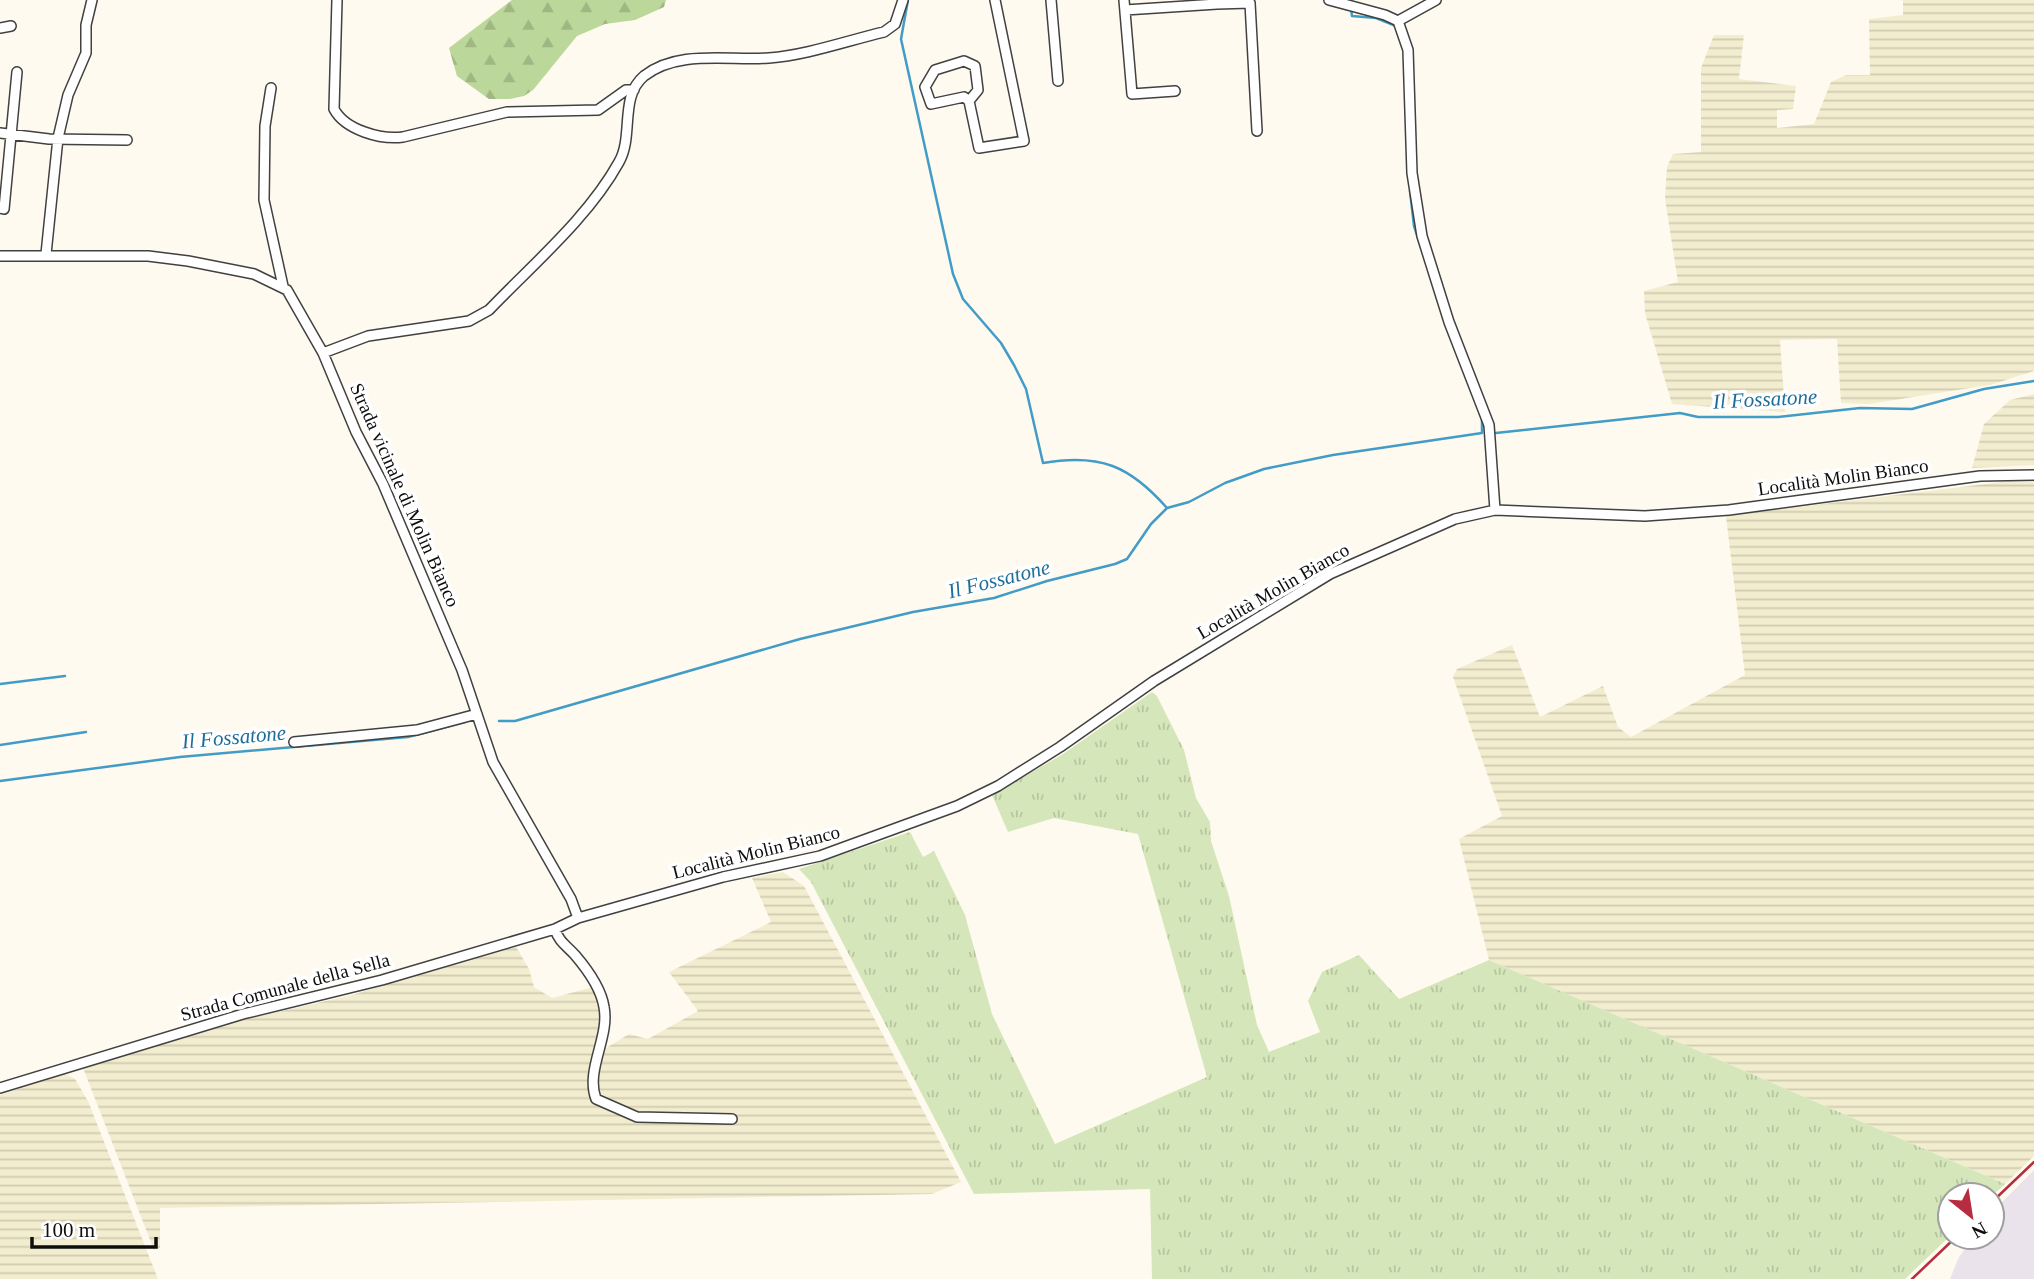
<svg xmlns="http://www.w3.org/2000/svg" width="2034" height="1279" font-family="Georgia,serif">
  <defs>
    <pattern id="farmland-rules" width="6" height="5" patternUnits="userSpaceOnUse" patternTransform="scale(1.75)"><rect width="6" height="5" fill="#f3edd0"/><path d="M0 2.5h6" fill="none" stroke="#cfcab1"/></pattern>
    <pattern id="grass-tufts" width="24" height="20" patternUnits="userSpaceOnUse" patternTransform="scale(1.75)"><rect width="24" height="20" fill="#d5e7ba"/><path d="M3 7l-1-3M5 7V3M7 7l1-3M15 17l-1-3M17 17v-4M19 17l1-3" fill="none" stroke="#b6c59f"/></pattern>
    <pattern id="forest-firs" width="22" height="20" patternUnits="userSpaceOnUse" patternTransform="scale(1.75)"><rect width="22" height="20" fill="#bbd79a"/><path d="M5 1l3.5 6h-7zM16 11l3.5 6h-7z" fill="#a0b784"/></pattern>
  </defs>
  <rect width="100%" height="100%" fill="#fefaef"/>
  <!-- industrial -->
  <path fill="#eae3ec" d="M2034,1170v109h-84l8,-20 14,-22h20v-25z"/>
  <!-- farmland -->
  <path fill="url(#farmland-rules)" d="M1903,0h131v371l-44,14 -39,6 -82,13 -28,-1 -4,-64 -57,1 5,72 -113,-8 -27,-91 -1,-22 34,-9 -13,-83 2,-32 6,-13 28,-2v-84l13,-33h30l-5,44 57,7 -3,23 -16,1v18l37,-4 17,-42 15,-7h24l-1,-56 34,-4z
    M2034,394v71l-62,3 12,-44 26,-24z
    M2034,478v678l-29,28 -516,-224 -30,-121 43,-23 -49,-139 4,-8 55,-24 28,72 63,-31 15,41 13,10 114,-62 -19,-159z
    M783,872l21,14 157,296 -29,12 -772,14v40l-6,2 -71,-182 164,-49 105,-24 163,-50 14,24 5,18 18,11 41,-11 8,16 1,14 -4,29 8,2 23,-14 19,5 50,-28 -29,-39 102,-50 -19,-44z
    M65,1074l10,5 13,22 70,178h-158v-184z"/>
  <!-- grass -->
  <path fill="url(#grass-tufts)" d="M1152,692l5,4 27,54 12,48 14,24 1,19 18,55 28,129 12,27 51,-20 -12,-31 14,-29 37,-17 40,44 90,-39 516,224 -13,12 -42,-1v41l-45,43h-753l-2,-90 -176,5 -163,-312 -12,-13 111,-37 13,25 11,-6 31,64 27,99 63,130 152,-67 -69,-243 -84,-16 -46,14 -16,-37 71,-41z"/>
  <!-- forest -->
  <path fill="url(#forest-firs)" d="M512,0h154l-2,7 -29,13 -30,4 -28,12 -44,54 -9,6 -14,3h-21l-32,-23 -8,-28z"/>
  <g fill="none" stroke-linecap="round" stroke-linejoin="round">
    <!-- stream -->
    <path stroke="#419cc7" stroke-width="2.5" d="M908,0l-7,39 52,235 10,25 38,44 13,22 12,24 17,74c57,-10 87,3 124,45
      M1351,9l1,7 24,2 20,8
      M1410,191l4,35 9,27
      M1496,433l184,-20 18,4h80l82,-9 52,1 72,-20 50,-8
      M0,684l65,-8
      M499,721h16l285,-82 113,-27 81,-14 53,-17 68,-17 12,-5 24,-35 16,-16 22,-6 36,-19 39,-14 69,-14 149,-22v-16
      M0,745l86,-13
      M0,781l180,-24 228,-20 57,-15"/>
    <defs>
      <path id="minor" d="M337,0l-3,109c11,21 47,31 69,28l104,-25 91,-2 28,-20h8
        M1051,0l7,81
        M1124,0l8,94 43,-3
        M1217,0v4l33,-1 7,128
        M1329,0l56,15 13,6 10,29 4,123 10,63 27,86 40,103 6,85
        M1125,10l92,-6
        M1398,21l38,-21
        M0,28l11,-2
        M964,61l11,5 3,24 -9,11 -5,-4 -33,7 -6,-17 10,-17z
        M271,88l-6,38 -1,74 19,86
        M969,101l10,47 45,-7 -29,-141
        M0,133l49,6 78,1
        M0,208l4,1 13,-137
        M46,254l12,-116 10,-43 18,-42v-28l6,-25
        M0,256h148l40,5 66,13 33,16 36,63 33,79 27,52 79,186 31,92 78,137 7,19
        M323,353l45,-17 101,-15 20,-11c44,-46 99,-92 130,-148 15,-26 0,-65 25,-86 34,-27 85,-15 125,-18 38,-3 77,-17 115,-26l11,-8 8,-24
        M294,742l123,-12 60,-16
        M555,929c4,13 11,16 20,26 12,14 26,33 29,52 6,30 -19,63 -8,92l41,18 95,2
        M0,1088l243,-74 139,-34 173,-51 23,-11 145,-41 97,-21 137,-50 41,-20 62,-39 94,-66 176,-107 125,-55 40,-9 150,6 84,-6 251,-34 54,-1"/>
    </defs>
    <!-- minor casing -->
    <use href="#minor" stroke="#414141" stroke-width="12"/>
    <!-- minor -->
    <use href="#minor" stroke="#fff" stroke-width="9"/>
    <!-- rail -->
    <path stroke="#b72c3e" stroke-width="2.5" d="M1992,1202l42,-40
      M1912,1279l44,-42"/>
  </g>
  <g text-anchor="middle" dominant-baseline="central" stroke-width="7" stroke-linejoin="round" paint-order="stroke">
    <!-- street labels -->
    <g font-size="19" fill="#0e0e0e" stroke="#fff">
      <text transform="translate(1843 477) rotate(-8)">Località Molin Bianco</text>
      <text transform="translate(405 495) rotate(66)">Strada vicinale di Molin Bianco</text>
      <text transform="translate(1273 591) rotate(-30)">Località Molin Bianco</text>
      <text transform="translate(756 852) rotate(-14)">Località Molin Bianco</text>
      <text transform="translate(285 987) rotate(-15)">Strada Comunale della Sella</text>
    </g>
    <!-- water labels -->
    <g font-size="21" font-style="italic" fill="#1d6d9a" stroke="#fff">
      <text transform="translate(1765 399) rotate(-3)">Il Fossatone</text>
      <text transform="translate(999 579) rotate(-14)">Il Fossatone</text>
      <text transform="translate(234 737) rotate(-5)">Il Fossatone</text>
    </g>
  </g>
  <!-- north arrow -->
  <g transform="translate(1971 1216) rotate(150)"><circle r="33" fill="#ffffff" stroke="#9f9f9f" stroke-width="2"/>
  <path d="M0-5L12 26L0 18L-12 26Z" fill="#b72c3e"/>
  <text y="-10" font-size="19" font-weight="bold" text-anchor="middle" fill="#0e0e0e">N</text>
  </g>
  <!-- scale -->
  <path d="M32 1237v10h124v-10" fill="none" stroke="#0e0e0e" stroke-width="3.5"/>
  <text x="42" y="1237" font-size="21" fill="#0e0e0e" stroke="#ffffff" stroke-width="5" paint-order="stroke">100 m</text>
</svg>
